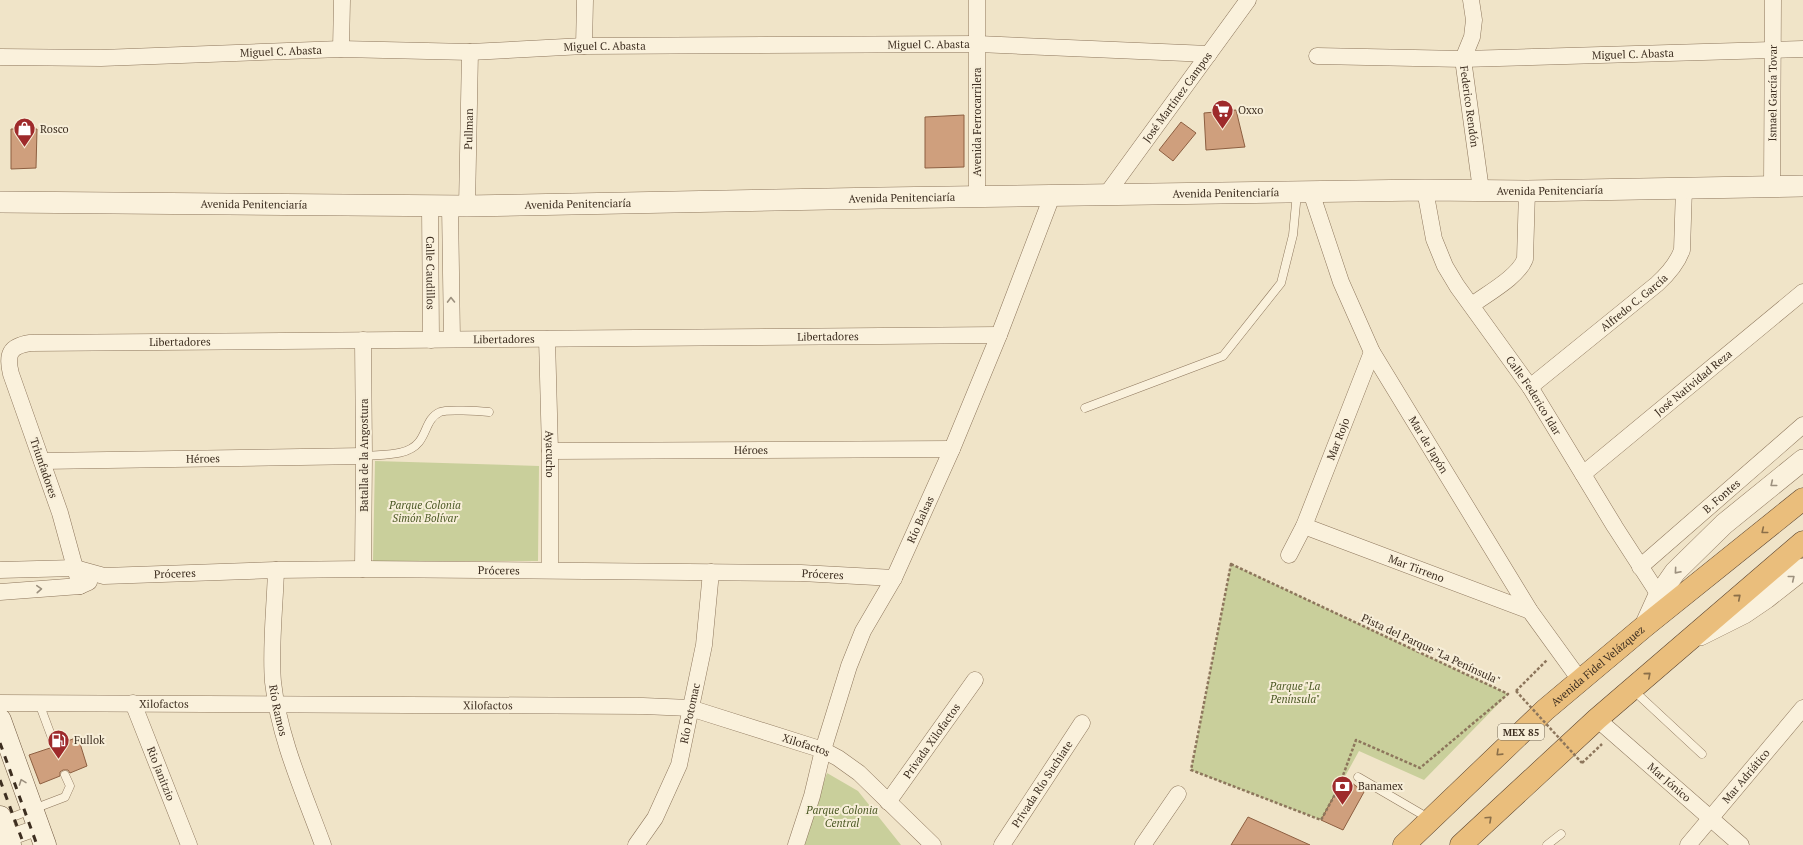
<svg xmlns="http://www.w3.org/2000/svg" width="1803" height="845" font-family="'PT Serif',serif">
  <rect width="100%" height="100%" fill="#f0e4c8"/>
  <!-- green -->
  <path fill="#c9cf9b" d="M375,461l164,5 -1,95h-165z
    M1231,564l277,130 -84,86 -65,-29 -38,69 -130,-50z
    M827,773l31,18 43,54h-99z"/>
  <!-- building -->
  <path fill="#cf9f7d" stroke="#8d5f41" d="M1236,110l9,37 -39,3 -2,-37z
    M964,115v52l-39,1v-51z
    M1181,122l15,11 -23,28 -14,-11z
    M11,129h26l-1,39 -25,1z
    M78,737l9,29 -17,7 -2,-3h-5l-3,2v4l-20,8 -11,-29 21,-7 2,2 5,1 2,-2 1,-5z
    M1344,777l20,15 -21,38 -22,-10z
    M1248,817l62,28h-79z"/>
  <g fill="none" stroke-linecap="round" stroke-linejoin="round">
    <defs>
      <path id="service" d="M1085,408l138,-52 58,-73 12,-48 4,-42
        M364,456c18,-2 43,1 55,-14 8,-10 8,-24 21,-30 6,-3 39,-1 49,0
        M1632,689l70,65
        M39,703l16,43
        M1358,777l72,42
        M2,821l63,-24 5,-11 -5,-11
        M1547,845l14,-11"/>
      <g id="minor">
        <path d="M977,0v197"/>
        <path id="s1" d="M1471,0l3,20 -2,17 -9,22 18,131"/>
        <path d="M584,46l1,-46"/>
        <path d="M341,49l1,-49"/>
        <path id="s2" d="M1317,56l146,3 340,-10"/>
        <path id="s3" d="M0,57l101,1 240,-9 129,3 114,-6 394,-2 231,10"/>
        <path id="s4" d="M1772,186l1,-186"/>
        <path id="s5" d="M1425,190l9,49 11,27 12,20 73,101 85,140 44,68"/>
        <path id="s6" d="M1311,192l30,90 31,70 158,259 50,69"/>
        <path id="s7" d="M1106,195l142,-195"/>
        <path id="s8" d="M430,206l1,134"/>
        <path d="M450,206l2,133"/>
        <path id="s9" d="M467,206l3,-154"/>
        <path d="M1472,305c16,-12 46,-28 53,-46l2,-68"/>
        <path id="s10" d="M547,339l3,112v119"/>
        <path id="s11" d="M1530,387l127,-103c11,-10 20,-20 25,-34l2,-62"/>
        <path id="s12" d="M550,451l402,-2"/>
        <path id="s13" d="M42,461l322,-5"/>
        <path id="s14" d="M1583,474l220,-182"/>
        <path id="s15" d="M1304,526l226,85"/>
        <path id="s16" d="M1289,555l15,-29 68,-174"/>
        <path id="s17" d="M1640,567l163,-142"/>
        <path d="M363,569l1,-113 -1,-116"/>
        <path id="s18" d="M0,570l75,-2 29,8 172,-6 87,-1 438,4 93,5"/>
        <path id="s19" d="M276,570c-1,36 -6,77 -3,112 6,56 31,111 50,163"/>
        <path id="s20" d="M80,586l-20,-73 -49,-139c-5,-20 -1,-28 19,-31l969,-8"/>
        <path d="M0,592l80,-6 9,-4"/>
        <path id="s21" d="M0,703l643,3 47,2 133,42 15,8 21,15 74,72"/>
        <path id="s22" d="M133,703l56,142"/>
        <path id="s23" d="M1597,719l144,126"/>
        <path id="s24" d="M888,802l87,-122"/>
        <path d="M0,841l39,-14"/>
        <path id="s25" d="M636,845l19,-27 24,-53 25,-120 7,-73"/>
        <path id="s26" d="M796,845l16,-49 11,-46 26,-84 14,-35 31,-53 58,-129 47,-114 53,-139"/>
        <path id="s27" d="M1002,845l80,-122"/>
        <path d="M1143,845l35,-51"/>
        <path id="s28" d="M1688,845l115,-137"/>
      </g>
      <g id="tertiary">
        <path id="s29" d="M0,202l467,4 414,-8 544,-8 102,1 276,-5"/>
        <path d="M1645,626l14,-31 16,-23 49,-48 79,-64"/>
        <path d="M1700,635l44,-22 22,-15 37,-29"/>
      </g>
      <path id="secondary" d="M0,720l45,125
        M0,817l10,28"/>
      <g id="trunk">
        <path id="s30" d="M1404,845l141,-135 100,-84 158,-127"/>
        <path d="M1461,845l136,-126 206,-177"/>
      </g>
    </defs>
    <!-- service casing -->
    <use href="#service" stroke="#8d765c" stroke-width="9"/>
    <!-- minor casing -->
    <use href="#minor" stroke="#8d765c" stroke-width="17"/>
    <!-- tertiary casing -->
    <use href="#tertiary" stroke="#8d765c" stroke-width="22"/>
    <!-- secondary casing -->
    <use href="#secondary" stroke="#6f573f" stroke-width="23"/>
    <!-- trunk casing -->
    <use href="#trunk" stroke="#5b4430" stroke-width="23"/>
    <!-- path -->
    <path stroke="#8d765c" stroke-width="2.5" stroke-dasharray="3 2" stroke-linecap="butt" d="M1231,564l277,130 -88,74 -64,-28 -18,49 -17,31 -130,-50z
      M1516,691l31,-31
      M1582,763l20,-19"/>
    <!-- service -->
    <use href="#service" stroke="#faf1dc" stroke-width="8"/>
    <!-- minor -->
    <use href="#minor" stroke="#faf1dc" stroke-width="16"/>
    <!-- tertiary -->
    <use href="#tertiary" stroke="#faf1dc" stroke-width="21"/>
    <!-- secondary -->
    <use href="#secondary" stroke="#faf1dc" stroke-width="22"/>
    <!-- trunk -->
    <use href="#trunk" stroke="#eabe7c" stroke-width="22"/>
    <!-- rail -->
    <path stroke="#3d2e20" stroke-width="3" stroke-dasharray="7 7" stroke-linecap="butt" d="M0,743l37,102
      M0,780l24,65"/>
    <!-- path-bridge -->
    <path stroke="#8d765c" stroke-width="2.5" stroke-dasharray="3 2" stroke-linecap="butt" d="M1516,691l66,72"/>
  </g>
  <!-- one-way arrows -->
  <defs><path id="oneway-chevron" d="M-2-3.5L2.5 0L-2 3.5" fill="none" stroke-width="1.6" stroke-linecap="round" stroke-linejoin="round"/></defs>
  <g stroke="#9c907e">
    <use href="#oneway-chevron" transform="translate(451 300) rotate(-91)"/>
    <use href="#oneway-chevron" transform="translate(1773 484) rotate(141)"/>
    <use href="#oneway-chevron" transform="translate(1677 571) rotate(131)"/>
    <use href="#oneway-chevron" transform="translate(1792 578) rotate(-39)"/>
    <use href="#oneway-chevron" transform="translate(39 589) rotate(-4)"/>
    <use href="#oneway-chevron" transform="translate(22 782) rotate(-110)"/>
  </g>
  <g stroke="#8b6f49">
    <use href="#oneway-chevron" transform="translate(1764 531) rotate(141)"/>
    <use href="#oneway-chevron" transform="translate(1738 597) rotate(-40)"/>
    <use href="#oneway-chevron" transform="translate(1648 675) rotate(-41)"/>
    <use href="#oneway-chevron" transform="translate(1499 753) rotate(136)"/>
    <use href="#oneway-chevron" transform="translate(1489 819) rotate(-43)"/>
  </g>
  <!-- icons -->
  <defs>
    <symbol id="supermarket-pin" viewBox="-11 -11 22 30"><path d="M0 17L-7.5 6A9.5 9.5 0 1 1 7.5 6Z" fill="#9e2a2b" stroke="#f7eed8"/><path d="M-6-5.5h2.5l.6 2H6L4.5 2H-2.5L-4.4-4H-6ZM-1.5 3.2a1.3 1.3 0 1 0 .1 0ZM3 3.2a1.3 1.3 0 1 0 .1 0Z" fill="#fff"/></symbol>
    <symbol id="shop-pin" viewBox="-11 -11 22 30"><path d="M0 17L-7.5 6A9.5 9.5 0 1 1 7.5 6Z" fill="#9e2a2b" stroke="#f7eed8"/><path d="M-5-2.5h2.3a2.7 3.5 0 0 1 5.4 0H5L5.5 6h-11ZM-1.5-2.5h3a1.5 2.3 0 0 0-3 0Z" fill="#fff"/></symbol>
    <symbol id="fuel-pin" viewBox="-11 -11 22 30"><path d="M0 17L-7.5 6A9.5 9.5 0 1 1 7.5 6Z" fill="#9e2a2b" stroke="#f7eed8"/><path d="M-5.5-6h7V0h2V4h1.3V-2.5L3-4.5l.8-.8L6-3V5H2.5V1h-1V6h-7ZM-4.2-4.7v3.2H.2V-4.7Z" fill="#fff"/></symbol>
    <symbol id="bank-pin" viewBox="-11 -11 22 30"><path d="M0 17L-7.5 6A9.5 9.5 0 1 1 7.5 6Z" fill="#9e2a2b" stroke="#f7eed8"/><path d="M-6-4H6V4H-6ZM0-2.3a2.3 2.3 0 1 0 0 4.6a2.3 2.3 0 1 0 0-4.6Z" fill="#fff"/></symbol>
  </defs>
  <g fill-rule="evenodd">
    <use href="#supermarket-pin" x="1210" y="98" width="25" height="34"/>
    <use href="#shop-pin" x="12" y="116" width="25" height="34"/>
    <use href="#fuel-pin" x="46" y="728" width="25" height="34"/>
    <use href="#bank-pin" x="1330" y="774" width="25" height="34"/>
  </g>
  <g text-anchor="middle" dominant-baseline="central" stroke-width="4" stroke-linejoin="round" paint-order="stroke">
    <!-- shield labels -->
    <rect fill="#f7eed8" stroke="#756857" stroke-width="1" x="1498" y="724" width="46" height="16" rx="3"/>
    <g font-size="10" font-weight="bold" fill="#3d2e20">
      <text x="1521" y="732">MEX 85</text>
    </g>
    <!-- street labels -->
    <g font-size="11" fill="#3d2e20" stroke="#f7eed8">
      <text stroke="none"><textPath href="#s3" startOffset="929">Miguel C. Abasta</textPath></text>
      <text stroke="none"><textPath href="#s3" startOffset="605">Miguel C. Abasta</textPath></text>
      <text stroke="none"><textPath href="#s3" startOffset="281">Miguel C. Abasta</textPath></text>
      <text stroke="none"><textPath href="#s2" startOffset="316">Miguel C. Abasta</textPath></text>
      <text stroke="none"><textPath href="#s4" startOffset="93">Ismael García Tovar</textPath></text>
      <text stroke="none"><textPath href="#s7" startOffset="121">José Martínez Campos</textPath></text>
      <text stroke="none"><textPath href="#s1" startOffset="109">Federico Rendón</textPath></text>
      <text transform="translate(977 122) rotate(-90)">Avenida Ferrocarrilera</text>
      <text stroke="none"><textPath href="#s9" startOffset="77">Pullman</textPath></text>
      <text stroke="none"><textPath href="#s29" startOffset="1550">Avenida Penitenciaría</textPath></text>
      <text stroke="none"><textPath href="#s29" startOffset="1226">Avenida Penitenciaría</textPath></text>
      <text stroke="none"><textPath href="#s29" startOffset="902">Avenida Penitenciaría</textPath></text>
      <text stroke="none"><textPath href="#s29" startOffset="254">Avenida Penitenciaría</textPath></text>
      <text stroke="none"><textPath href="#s29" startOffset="578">Avenida Penitenciaría</textPath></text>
      <text stroke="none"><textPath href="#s8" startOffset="67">Calle Caudillos</textPath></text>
      <text stroke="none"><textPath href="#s11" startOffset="134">Alfredo C. García</textPath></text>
      <text stroke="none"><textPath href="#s20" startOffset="1065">Libertadores</textPath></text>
      <text stroke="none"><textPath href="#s20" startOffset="741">Libertadores</textPath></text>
      <text stroke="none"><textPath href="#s20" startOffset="417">Libertadores</textPath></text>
      <text stroke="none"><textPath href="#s14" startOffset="143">José Natividad Reza</textPath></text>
      <text stroke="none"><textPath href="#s5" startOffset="236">Calle Federico Idar</textPath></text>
      <text stroke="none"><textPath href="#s16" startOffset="126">Mar Rojo</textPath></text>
      <text stroke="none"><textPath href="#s6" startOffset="280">Mar de Japón</textPath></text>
      <text stroke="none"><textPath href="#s12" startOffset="201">Héroes</textPath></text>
      <text stroke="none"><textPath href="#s10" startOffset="115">Ayacucho</textPath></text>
      <text transform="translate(364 455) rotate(-90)">Batalla de la Angostura</text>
      <text stroke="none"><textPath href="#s13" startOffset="161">Héroes</textPath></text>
      <text transform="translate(44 468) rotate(71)">Triunfadores</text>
      <text stroke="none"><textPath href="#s17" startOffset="108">B. Fontes</textPath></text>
      <text stroke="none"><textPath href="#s26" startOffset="350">Río Balsas</textPath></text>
      <text stroke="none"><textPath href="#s15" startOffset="120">Mar Tirreno</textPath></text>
      <text stroke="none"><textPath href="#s18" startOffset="500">Próceres</textPath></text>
      <text stroke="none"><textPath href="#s18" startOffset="176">Próceres</textPath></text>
      <text stroke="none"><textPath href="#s18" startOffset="824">Próceres</textPath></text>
      <text transform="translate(1431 649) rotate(25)">Pista del Parque "La Península"</text>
      <text stroke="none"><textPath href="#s30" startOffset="264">Avenida Fidel Velázquez</textPath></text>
      <text stroke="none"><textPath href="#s21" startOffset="164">Xilofactos</textPath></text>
      <text stroke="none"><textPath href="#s21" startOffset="488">Xilofactos</textPath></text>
      <text stroke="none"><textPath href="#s19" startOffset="141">Río Ramos</textPath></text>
      <text stroke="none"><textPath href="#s25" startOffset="144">Río Potomac</textPath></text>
      <text stroke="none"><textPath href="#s24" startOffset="75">Privada Xilofactos</textPath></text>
      <text stroke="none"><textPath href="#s21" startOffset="812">Xilofactos</textPath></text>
      <text stroke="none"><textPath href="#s22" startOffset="76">Rio Janitzio</textPath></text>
      <text stroke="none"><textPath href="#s28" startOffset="90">Mar Adriático</textPath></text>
      <text stroke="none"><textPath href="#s23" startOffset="96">Mar Jónico</textPath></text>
      <text stroke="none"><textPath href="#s27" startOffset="73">Privada Río Suchiate</textPath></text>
    </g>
    <!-- poi labels -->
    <g font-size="11" fill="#3d2e20" stroke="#f7eed8" text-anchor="start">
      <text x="1238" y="110">Oxxo</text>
      <text x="40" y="129">Rosco</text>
      <text x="74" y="740">Fullok</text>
      <text x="1358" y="786">Banamex</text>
    </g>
    <!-- park labels -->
    <g font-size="11" font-style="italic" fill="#4d5a26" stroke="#f7eed8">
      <text x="425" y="505">Parque Colonia<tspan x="425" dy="13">Simón Bolívar</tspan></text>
      <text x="1295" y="686">Parque "La<tspan x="1295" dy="13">Península"</tspan></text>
      <text x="842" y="810">Parque Colonia<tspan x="842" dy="13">Central</tspan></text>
    </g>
  </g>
</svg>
